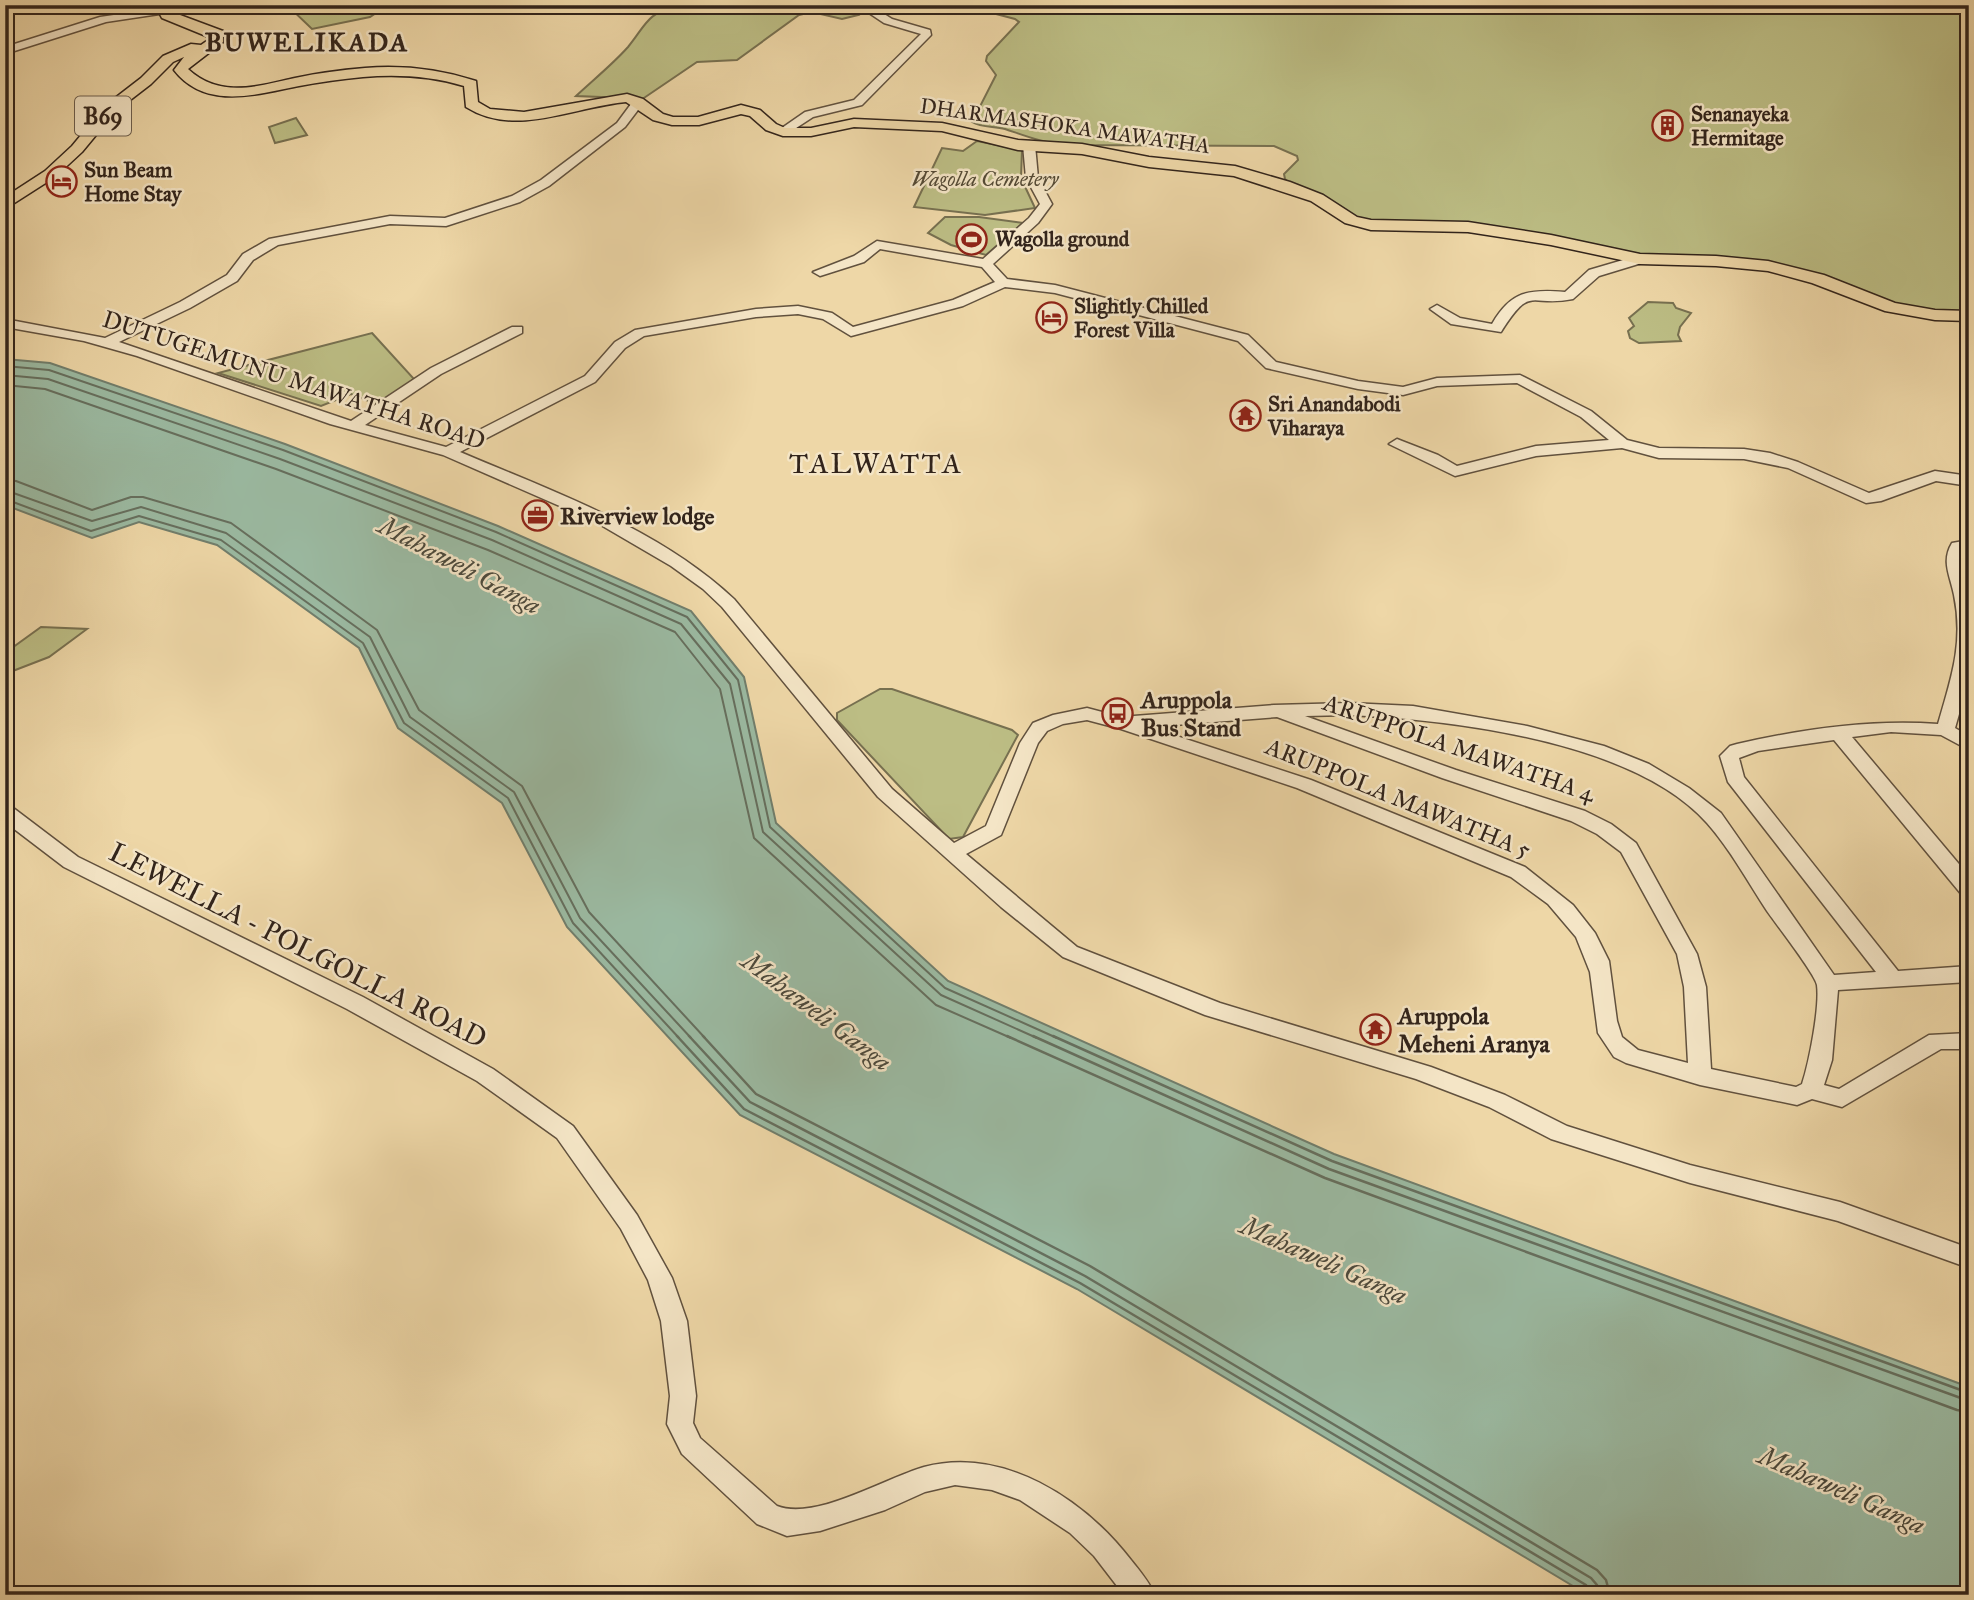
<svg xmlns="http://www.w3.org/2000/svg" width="1974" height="1600" font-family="'IM FELL Great Primer',serif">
  <rect width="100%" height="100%" fill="#eed7a7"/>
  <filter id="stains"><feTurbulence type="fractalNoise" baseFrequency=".00286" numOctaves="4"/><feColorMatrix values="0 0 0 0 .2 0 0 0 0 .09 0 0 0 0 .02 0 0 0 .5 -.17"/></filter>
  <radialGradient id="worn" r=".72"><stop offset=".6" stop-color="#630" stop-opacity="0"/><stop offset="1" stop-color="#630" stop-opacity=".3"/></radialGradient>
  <!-- green -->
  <path fill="#bcbd84" stroke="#777050" stroke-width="2" d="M287,5h101l-18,12 -58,12z
    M677,5h166l15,10 -16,4 -30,-7 -13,3 -62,45 -40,2 -59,40 -11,-4 -51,-2c17,-16 37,-32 52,-49 18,-22 18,-33 49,-42z
    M962,5h1007v308l-53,-4 -44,-8 -79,-29 -174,-18 -29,-8 -227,-26 -13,-4 -60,-32 -5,-5 -1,-5 14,-14 -1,-4 -23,-10 -208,-1c-23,-2 -40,-9 -61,-16 -11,-3 -23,-1 -33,-7l24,-47 -10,-14 1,-5 32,-34 -4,-3z
    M296,118l11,17 -32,8 -6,-16z
    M977,141l45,9 -1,28 14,30 -50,7 -71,-8 28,-59 21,3z
    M945,217h34l44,6 -37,32 -35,-10 -23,-12z
    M1648,302l25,1 3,5 15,5 -11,14 -2,8 3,6 -42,2 -9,-5 -2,-7 6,-5 -5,-8z
    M372,333l42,46 -35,26 -28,-11 -30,12 -103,-33z
    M41,627l46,2 -38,28 -44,17v-21z
    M880,689h12l120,41 6,5 -55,102 -14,2 -112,-119v-7z"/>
  <!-- water -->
  <path fill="#9bbaa2" stroke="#717e6c" stroke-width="2" d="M5,359l45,4 235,81 213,82 193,85 53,66 32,146 172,158 386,173 635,233v208h-381l-511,-306 -337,-174 -173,-188 -65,-124 -104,-75 -39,-80 -142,-103 -78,-23 -47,16 -87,-33z"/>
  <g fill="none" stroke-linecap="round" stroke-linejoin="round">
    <!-- shore-far1 -->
    <path stroke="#666f5e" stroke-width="2" d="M5,366l44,4 234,80 213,82 191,85 51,63 32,147 175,161 112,50
      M5,375l43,4 232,80 212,81 189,84 49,60 33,148 178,163 96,43
      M5,385l40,4 231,80 212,81 187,82 45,57 34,149 182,167 75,33
      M5,480l11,1 76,29 39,-13h12l88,26 146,107 42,80 103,76 67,126 116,126
      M5,490l87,31 49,-14 85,26 144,104 40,80 104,75 66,126 111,120
      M5,499l86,32 48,-15 82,24 142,103 41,80 104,75 65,125 106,115"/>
    <!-- shore -->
    <path stroke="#666f5e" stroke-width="2.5" d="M677,1036l67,73 336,174 506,302 4,10
      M689,1036l61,66 335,174 506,302 6,7 2,10
      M703,1036l53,58 334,172 507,304 9,10 4,15
      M1007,1036l318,142 632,232 12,2
      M1033,1036l296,133 640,232
      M1053,1036l279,125 637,232"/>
    <defs>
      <path id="minor" d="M857,5h13l22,14 38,11 1,5 -69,70 -49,12 -26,17h-8v-4l26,-18 49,-12 67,-66 -37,-11z
        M162,8l4,1v4l-60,9 -101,32v-7l95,-30z
        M634,100l10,2 -19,25 -76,59 -29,16 -74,24 -56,-2 -112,21 -25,15 -16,21 -47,27 -71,34 232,79 80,-53 81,-41h10v6l-81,41 -76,51 81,22 139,-71 30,-34 20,-12 121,-21 42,-3 34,7 21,14 100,-27 42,-18 -13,-15 -102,-18 -16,13 -44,14 -7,-4 41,-16 23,-15 106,18 46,-41 11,-14 -14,-26 -3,-33 6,-4 6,4 3,33 14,26 -14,19 -45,41 14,15 48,6 193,50 28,27 82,19 45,6 34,-9 83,-3 71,36 36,29 32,8 85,1 26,4 28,9 71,31 66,-22 34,5v10l-33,-5 -55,20 -15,2 -78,-35 -44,-9 -85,-1 -37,-10 -86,8 -81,20 -66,-32 8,-5 5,2 36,14 19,11 79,-20 73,-6 -28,-23 -64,-34 -80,3 -34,9 -45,-6 -92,-21 -28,-27 -183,-48 -50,-6 -42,19 -112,30 -28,-17 -25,-5 -42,3 -112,19 -19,12 -30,34 -135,70c94,40 198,76 274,147l158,190 62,54 32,-17 34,-83 13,-20 20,-8 34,-7 34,9 153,-12 75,-2 64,3 114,20 77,20 45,18 40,24 32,25 113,162 42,-3 -148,-190 -8,-26 10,-10 7,-2c65,-15 134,-25 201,-20 13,-45 26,-81 16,-129 -4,-20 -13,-34 -2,-52l17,-3v10h-4l-4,9 8,29v91l-14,49 14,8v14l-28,-15 -50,-3 -39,5 117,139v21l-7,-2 -128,-155 -76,11 -19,7 5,19 154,194 71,-5v16l-131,8 -6,70 -8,25 15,4 90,-54 40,-2v16h-28l-99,58 -30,-8 -15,6 -97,-20 -74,-22 -12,-6 -16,-24 -8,-61 -14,-35 -28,-33 -37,-27 -214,-89 -176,-59 -34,-9 -24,4 -16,7 -9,12 -37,92 -35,19 111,93 143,56 211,64 74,28 62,31 123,39 150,37 129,46v20l-131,-47 -148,-38 -139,-44 -62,-32 -73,-28 -211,-64 -142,-58 -62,-50 -123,-110 -156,-190 -19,-18 -32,-23 -77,-45 -151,-66 -113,-31 -193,-68 -53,-15 -79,-14v-8l100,19 75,-36 47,-27 16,-21 26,-15 121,-23 55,2 67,-22 29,-16 76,-57zM1349,715c104,5 285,26 358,108 23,26 41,59 60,88 9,13 48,63 50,74 3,22 -8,78 -15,99l-6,3 -85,-18 -5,-82 -9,-33 -61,-111 -25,-19 -26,-13 -129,-41 -151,-54zM1277,717l165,61 129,43 26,13 24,18 56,102 7,33 4,76 -50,-13 -16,-13 -5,-16 -8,-60 -14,-28 -22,-28 -48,-38 -214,-87 -162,-53z
        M1640,255l5,1v6l-46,14 -26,23c-44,9 -41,-16 -72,33l-50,-8 -21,-15 7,-4 23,13 32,6c19,-33 37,-35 73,-32l24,-22z
        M5,806l7,1 66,50 285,140 130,72 80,57 64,89 35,63 15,43 9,75 -3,27 7,15 77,68c39,15 108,-28 147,-39 79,-21 160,32 207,93 9,11 18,22 24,35h-31l-30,-39 -24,-23 -50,-33 -28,-10 -37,-5 -30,7 -40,18 -65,21 -33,5 -30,-12 -75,-70 -15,-30 3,-28 -9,-75 -13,-41 -27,-51 -64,-91 -80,-57 -130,-72 -283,-142 -59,-45z"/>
      <path id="major" d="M155,5h13l4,7 51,19v11l-35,27c33,30 69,17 107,9 23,-5 46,-8 70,-10 38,-3 74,1 111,13l2,21 12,7 34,3 103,-18 16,5 20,15 10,3h25l43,-12 19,5 16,14 9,4h26l43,-9 88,4 76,17 64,4 67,13 86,9 55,16 33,13 34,22 14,3 97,2 83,13 89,19 76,2 52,5 56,14 71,28 40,7 34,1v10l-34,-1 -50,-9 -73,-28 -44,-12 -52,-5 -76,-2 -89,-19 -83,-13 -97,-2 -26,-7 -34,-22 -77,-25 -85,-9 -67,-13 -64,-4 -76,-19 -88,-4 -43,9h-28l-17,-6 -16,-14 -9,-2 -42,11h-27l-19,-5 -27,-18c-53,5 -111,36 -160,5l-2,-21c-33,-10 -67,-12 -101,-9 -21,2 -43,5 -64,9 -42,8 -93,25 -125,-16l10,-13 -11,5 -22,22 -35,27 -34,41 -27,25 -50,32v-12l40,-26 27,-25 34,-41 35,-27 22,-22 28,-12 10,1 10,-7 -49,-20z"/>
    </defs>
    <!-- minor casing -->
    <use href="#minor" stroke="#61513e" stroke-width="3"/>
    <!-- major casing -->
    <use href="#major" stroke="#32241b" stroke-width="3"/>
    <!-- minor -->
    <use href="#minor" fill="#f4e5c6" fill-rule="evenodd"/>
    <!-- major -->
    <use href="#major" fill="#eed7a7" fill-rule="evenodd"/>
  </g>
  <!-- icons -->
  <defs>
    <symbol id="building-ring" viewBox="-11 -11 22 22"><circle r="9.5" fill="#f4e5c6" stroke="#8f2418" stroke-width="1.5"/><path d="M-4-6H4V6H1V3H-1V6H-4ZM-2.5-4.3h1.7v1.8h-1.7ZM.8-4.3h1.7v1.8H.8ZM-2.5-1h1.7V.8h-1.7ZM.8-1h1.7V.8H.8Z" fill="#8f2418"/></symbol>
    <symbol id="hotel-ring" viewBox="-11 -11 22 22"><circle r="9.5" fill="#f4e5c6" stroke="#8f2418" stroke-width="1.5"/><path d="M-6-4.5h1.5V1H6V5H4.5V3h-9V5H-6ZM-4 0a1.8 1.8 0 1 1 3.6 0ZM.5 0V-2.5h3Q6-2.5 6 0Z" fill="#8f2418"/></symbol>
    <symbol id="stadium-ring" viewBox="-11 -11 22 22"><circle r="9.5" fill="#f4e5c6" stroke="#8f2418" stroke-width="1.5"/><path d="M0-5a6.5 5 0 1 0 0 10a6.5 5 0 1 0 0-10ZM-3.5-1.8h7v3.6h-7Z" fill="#8f2418"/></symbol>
    <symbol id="temple-ring" viewBox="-11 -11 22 22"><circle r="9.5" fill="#f4e5c6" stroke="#8f2418" stroke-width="1.5"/><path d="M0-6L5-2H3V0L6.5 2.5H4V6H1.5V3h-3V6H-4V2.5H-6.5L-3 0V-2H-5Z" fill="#8f2418"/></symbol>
    <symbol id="office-ring" viewBox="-11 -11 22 22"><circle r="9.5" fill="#f4e5c6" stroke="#8f2418" stroke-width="1.5"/><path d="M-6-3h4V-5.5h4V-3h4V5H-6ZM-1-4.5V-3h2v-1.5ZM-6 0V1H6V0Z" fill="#8f2418"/></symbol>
    <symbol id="bus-ring" viewBox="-11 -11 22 22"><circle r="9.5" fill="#f4e5c6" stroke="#8f2418" stroke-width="1.5"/><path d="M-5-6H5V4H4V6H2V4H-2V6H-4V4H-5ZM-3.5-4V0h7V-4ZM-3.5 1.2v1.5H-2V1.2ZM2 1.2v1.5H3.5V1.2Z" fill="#8f2418"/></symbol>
  </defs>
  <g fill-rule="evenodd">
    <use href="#building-ring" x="1650" y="108" width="35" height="35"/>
    <use href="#hotel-ring" x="44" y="164" width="35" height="35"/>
    <use href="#stadium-ring" x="954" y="222" width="35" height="35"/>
    <use href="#hotel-ring" x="1034" y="300" width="35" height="35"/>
    <use href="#temple-ring" x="1228" y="398" width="35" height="35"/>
    <use href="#office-ring" x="520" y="498" width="35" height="35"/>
    <use href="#bus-ring" x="1100" y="696" width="35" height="35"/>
    <use href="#temple-ring" x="1358" y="1012" width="35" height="35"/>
  </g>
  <g text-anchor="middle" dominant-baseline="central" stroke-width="5" stroke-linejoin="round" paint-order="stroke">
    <!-- far-poi labels -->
    <g font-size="21" font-weight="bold" fill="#32241b" stroke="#f4e5c6" text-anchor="start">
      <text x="1691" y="114">Senanayeka<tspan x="1691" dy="24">Hermitage</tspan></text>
      <text x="84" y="170">Sun Beam<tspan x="84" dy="24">Home Stay</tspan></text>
      <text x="995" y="239">Wagolla ground</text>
      <text x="1074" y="306">Slightly Chilled<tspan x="1074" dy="24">Forest Villa</tspan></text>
      <text x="1268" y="404">Sri Anandabodi<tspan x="1268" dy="24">Viharaya</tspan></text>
    </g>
    <!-- far-street labels -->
    <g font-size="21" fill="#32241b" stroke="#f4e5c6">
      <text transform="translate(1065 126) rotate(8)">DHARMASHOKA MAWATHA</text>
    </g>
    <!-- far-park labels -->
    <g font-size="21" font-style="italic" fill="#544a35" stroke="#f4e5c6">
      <text x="985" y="179">Wagolla Cemetery</text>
    </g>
    <!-- shield labels -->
    <rect fill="#f4e5c6" stroke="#6c5e4e" stroke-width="2" x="75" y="96.5" width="56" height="39" rx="5"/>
    <g font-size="23" font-weight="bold" fill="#32241b">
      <text x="103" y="116">B69</text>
    </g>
    <!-- street labels -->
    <g font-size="24" fill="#32241b" stroke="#f4e5c6">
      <text transform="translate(294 380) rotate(18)">DUTUGEMUNU MAWATHA ROAD</text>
      <text transform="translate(1459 748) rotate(19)">ARUPPOLA MAWATHA 4</text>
      <text transform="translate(1398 798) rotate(22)">ARUPPOLA MAWATHA 5</text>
    </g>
    <!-- poi labels -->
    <g font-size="24" font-weight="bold" fill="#32241b" stroke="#f4e5c6" text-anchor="start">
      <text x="560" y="516">Riverview lodge</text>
      <text x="1141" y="700">Aruppola<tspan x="1141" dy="28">Bus Stand</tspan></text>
      <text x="1398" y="1016">Aruppola<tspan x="1398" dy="28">Meheni Aranya</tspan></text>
    </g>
    <!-- far-district labels -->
    <g font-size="26" font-weight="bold" letter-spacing="2" fill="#32241b" stroke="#f4e5c6">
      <text x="307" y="42">BUWELIKADA</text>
    </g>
    <!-- water labels -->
    <g font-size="26" font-style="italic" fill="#4c4a3d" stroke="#f4e5c6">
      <text transform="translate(460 565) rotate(28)">Mahaweli Ganga</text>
      <text transform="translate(817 1011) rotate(37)">Mahaweli Ganga</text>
      <text transform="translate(1324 1260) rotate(24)">Mahaweli Ganga</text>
      <text transform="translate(1842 1490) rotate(24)">Mahaweli Ganga</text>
    </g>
    <!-- quarter labels -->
    <g font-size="28" letter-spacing="2" fill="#32241b" stroke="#f4e5c6">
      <text x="876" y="463">TALWATTA</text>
    </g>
    <!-- near-street labels -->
    <g font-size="28" fill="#32241b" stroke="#f4e5c6">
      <text transform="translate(298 945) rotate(27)">LEWELLA - POLGOLLA ROAD</text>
    </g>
  </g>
  <!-- margin -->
  <rect width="1974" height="1600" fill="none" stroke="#eed7a7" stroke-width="28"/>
  <rect x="7" y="7" width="1960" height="1586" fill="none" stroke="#32241b" stroke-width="3.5"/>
  <rect x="14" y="14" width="1946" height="1572" fill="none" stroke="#32241b" stroke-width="2"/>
  <rect width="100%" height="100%" filter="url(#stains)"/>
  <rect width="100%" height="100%" fill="url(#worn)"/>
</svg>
